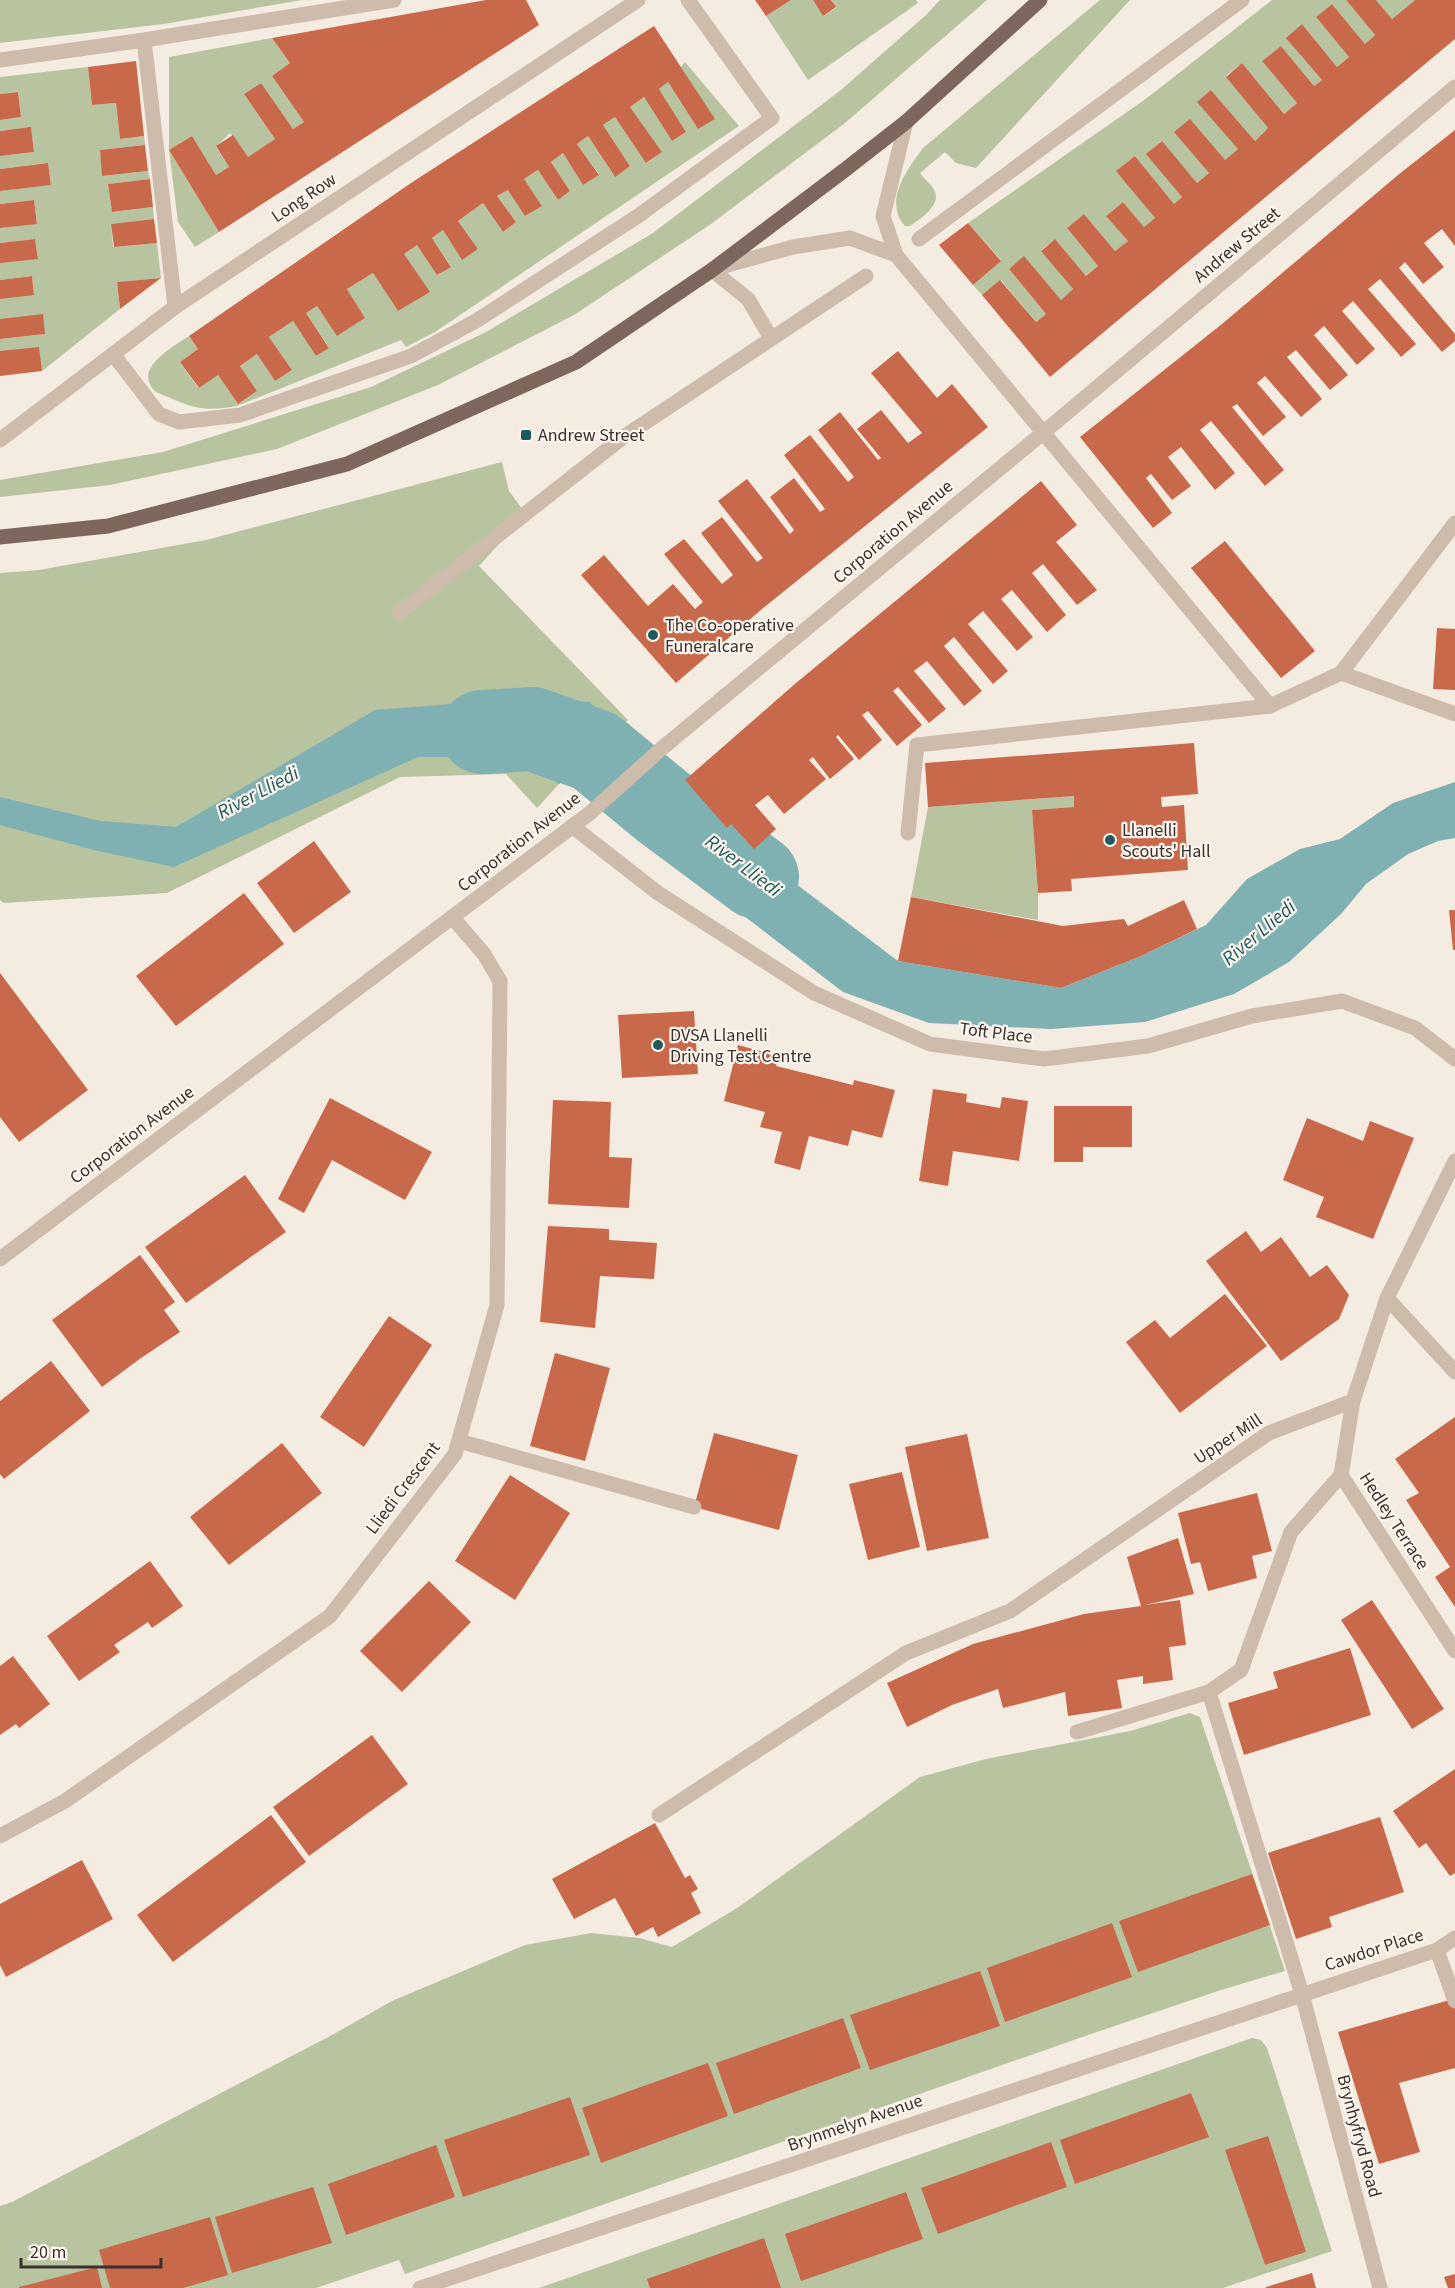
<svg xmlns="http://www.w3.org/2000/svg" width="1455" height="2288" font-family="'Source Sans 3',sans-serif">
  <rect width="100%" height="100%" fill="#f4ebe1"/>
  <!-- green -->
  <path fill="#b8c4a0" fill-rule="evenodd" d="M0,0h302l-138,24 -164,19z
    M791,0h22l10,16 13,-8 -5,-8h85l2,3 -110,77 -42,-64z
    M940,0h47l-142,123 -134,101 -137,91 -136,70 -161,64 -167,36 -110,12v-17l163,-28 208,-65 115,-55 167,-99 188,-143 85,-75z
    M1100,0h30l-154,168 -20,-5 -11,-11 -25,21c3,5 9,9 13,15 11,16 -12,30 -23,38h-5c-22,-25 2,-56 18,-78z
    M1272,0h74l29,35 -10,9 -33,-40 -16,13 33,40 -12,10 -34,-42 -16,13 35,42 -8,6 -33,-40 -19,15 35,42 -13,11 -42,-51 -16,13 42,52 -13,13 -44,-51 27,59 -13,11 -50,-28 34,41 -12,10 -36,-42 -14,13 35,43 -8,7 -39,-48 -18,15 38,47 -11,9 -21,-25 -16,13 21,26 -13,10 -31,-37 -17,14 31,38 -12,10 -31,-37 -14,11 32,39 -12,11 -37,-43 -15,12 37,45 -10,8 -35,-42 -19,15 -9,-10 28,-25 -33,-37 179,-125z
    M1376,0h39l-23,19z
    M272,38l18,25 -18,13 32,46 -11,7 -32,-46 -17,11 31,45 -27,18 -18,-24 -14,14 13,20 -13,8 -24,-39 -23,14 50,82 -24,15 -17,-25 -9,-72v-93z
    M685,62l54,64 -304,206 -29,15 -5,-7 -164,66c-38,7 -47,0 -81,-14 -25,-23 17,-45 33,-56l9,13 -18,13 18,26 20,-13 20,29 19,-13 -17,-25 17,-12 18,27 17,-11 -23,-33 24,-16 23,35 13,-9 -23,-34 11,-7 20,29 28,-17 -18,-29 26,-16 25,38 31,-19 -25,-38 13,-9 21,30 13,-9 -19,-28 11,-8 19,29 16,-10 -20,-28 25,-18 20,29 13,-10 -19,-26 11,-6 33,15 -17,-26 14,-9 20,30 12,-9 -19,-29 12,-9 20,32 16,-11 -22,-30 11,-8 26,40 16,-10 -27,-41 12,-8 32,46 15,-11 -32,-45 14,-10 28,44 14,-9 -27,-43 9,-7 30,47 16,-10 -33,-52z
    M88,67l4,38 24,-2 4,36 24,-3 1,9 -45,5 3,26 45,-5 2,8 -42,5 4,28 41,-5 1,12 -43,5 2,23 44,-4 4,35 -44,4 3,27 -78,62 -42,-20v-12l45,-5 -45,-15v-20l34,-6 -2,-17 -32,4v-17l38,-5 -3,-19 -35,4v-15l37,-5 -3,-23 -34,4v-13l51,-7 -3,-21 -48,6v-13l34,-4 -3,-24 -31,3v-11l21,-3 -3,-25 -18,2v-17z
    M502,462l7,29 17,23 -47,52 149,154 -69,64 -22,24 -31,-34 -106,3 -233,116 -163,10 -4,-3v-327l39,-3 167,-30z
    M1074,796v11l-42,3 6,83v27l-127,-23 17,-90z
    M1190,1713l10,4 85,254 -64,19 -136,46 -680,238 -6,-14 -83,28h-316v-82l12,-4 320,-167 60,-34 133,-56 66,-12 48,5 33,9 65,-39 183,-131 66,-18 144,-28z
    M1252,2038l9,2 6,8 65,203 -109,37h-684zM1191,2093l17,44 -85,-19zM1245,2205l61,47 -41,13z"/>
  <!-- water -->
  <path fill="#7fb0b2" d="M525,698l65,4 26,28 -57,54 -41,-27h-100l-244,110 -76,-16 -98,-26v-28l101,24 75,6 199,-117z
    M1455,782v56l-17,3 -30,13 -42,30 -25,30 -52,48 -55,32 -89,28 -94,7 -122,-6 -86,-31 -208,-160 46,-41 70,59 147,111 163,27 80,-32 65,-31 41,-46 53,-30 40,-10 53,-36z"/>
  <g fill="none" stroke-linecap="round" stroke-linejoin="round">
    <!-- river -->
    <path stroke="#7fb0b2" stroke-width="84" d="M482,732l51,-3 62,22 68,56 94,70"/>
  </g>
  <!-- building -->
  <path fill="#c8694b" d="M486,0h40l13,25 -320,207 -50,-82 23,-14 24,39 13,-8 -13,-21 17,-11 15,22 27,-18 -31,-45 17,-11 32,46 11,-7 -32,-46 18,-13 -18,-25z
    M755,0h36l-25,16z
    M813,0h18l5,7 -13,9z
    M1346,0h30l16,19 23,-19h40v39l-405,338 -68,-82 18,-15 36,42 10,-8 -37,-45 15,-13 37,44 12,-11 -32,-38 14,-12 31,37 12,-10 -31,-38 17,-14 31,37 13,-10 -22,-25 17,-14 21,25 11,-9 -39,-47 19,-15 39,48 8,-7 -36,-43 16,-13 35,42 12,-10 -35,-41 16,-13 35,41 13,-11 -41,-47 14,-12 44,51 13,-13 -42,-51 16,-14 42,51 13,-11 -35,-42 19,-15 33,40 8,-6 -36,-42 16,-14 35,43 12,-10 -33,-40 16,-13 33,40 10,-9z
    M654,26l61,93 -17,10 -30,-47 -9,7 27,43 -14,9 -28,-44 -14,10 32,45 -16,11 -31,-46 -12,8 27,41 -15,11 -27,-41 -11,8 22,31 -16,10 -20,-32 -12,9 19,29 -12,9 -20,-30 -14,9 18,27 -17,10 -17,-26 -11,6 19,26 -13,10 -20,-29 -25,18 20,28 -16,11 -19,-30 -11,8 19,29 -14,8 -20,-30 -13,9 26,38 -32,19 -25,-38 -26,16 18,29 -28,18 -20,-30 -11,7 23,35 -13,8 -23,-35 -24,16 23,33 -17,11 -18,-27 -17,12 17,25 -19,13 -20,-29 -19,13 -19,-26 18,-13 -9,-13 222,-153z
    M136,61l8,75 -24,3 -4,-36 -24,2 -4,-38z
    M18,92l3,25 -21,3v-26z
    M31,127l3,25 -34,4v-25z
    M1455,130v116l-13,-17 -18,14 20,24 -21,17 -18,-22 -6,6 56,66v7l-13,11 -62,-73 -12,10 48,55 -15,13 -48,-56 -11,10 33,38 -18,16 -33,-39 -10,9 34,40 -18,15 -34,-40 -9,7 35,42 -21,18 -36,-41 -8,7 29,34 -23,19 -26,-32 -5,3 52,63 -19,16 -54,-65 -11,9 35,43 -20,17 -34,-43 -13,10 23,29 -19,14 -21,-26 -5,4 26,35 -19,15 -73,-91 142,-113 176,-149z
    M145,145l3,26 -46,5 -2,-26z
    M48,163l3,22 -51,6v-22z
    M150,179l3,28 -41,5 -4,-28z
    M34,200l3,24 -37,4v-24z
    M154,219l3,24 -43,4 -3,-23z
    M968,223l33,38 -28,24 -34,-40z
    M35,239l3,20 -38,4v-20z
    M32,276l2,19 -34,4v-19z
    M161,278l-41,31 -3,-27z
    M43,314l2,20 -45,5v-20z
    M39,347l3,24 -42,5v-25z
    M898,351l39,47 15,-14 36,43 -226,182 -86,74 -95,-108 23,-20 44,51 25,-22 22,25 8,-7 -39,-48 20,-15 38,45 11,-9 -32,-42 21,-16 35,45 6,-4 -45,-57 29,-22 43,55 4,-4 -24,-33 24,-19 26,34 5,-3 -41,-54 26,-20 38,47 6,-5 -36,-47 22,-18 38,48 3,-2 -24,-29 24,-19 27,33 14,-10 -51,-60z
    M1041,481l36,44 -21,17 41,48 -20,15 -34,-41 -11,9 34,42 -19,17 -35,-42 -11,9 32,38 -16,14 -34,-40 -15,13 40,47 -15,13 -39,-47 -10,9 38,45 -18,15 -37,-45 -13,10 32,38 -17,14 -31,-36 -5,4 29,34 -25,21 -29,-35 -6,4 20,25 -23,20 -21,-25 -2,2 18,22 -24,20 -17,-22 -4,3 17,19 -42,35 -16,-19 -13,10 21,24 -22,20 -23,-25 -4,4 -42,-48 111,-97z
    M1225,541l90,110 -34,27 -90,-110z
    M1437,628l18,1v61l-22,-1z
    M1194,743l4,51 -37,3 1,10 22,-2 4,65 -117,9 1,12 -34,2 -6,-83 42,-3v-11l-146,11 -3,-44z
    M314,841l37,51 -57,41 -37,-50z
    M244,893l40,51 -108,82 -40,-50z
    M911,897l152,29 61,-7 4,7 56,-26 13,29 -56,27 -80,32 -163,-27z
    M1449,910h6v40h-2z
    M0,973l88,117 -69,52 -19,-25z
    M694,1011l4,63 -76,4 -4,-63z
    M738,1045l41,11 -3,10 77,19 1,-5 41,10 -13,48 -30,-8 -4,16 -39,-10 -9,34 -26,-7 8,-31 -22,-5 5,-15 -41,-11z
    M933,1089l34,5 -1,8 34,6 2,-11 26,4 -9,60 -66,-10 -5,35 -29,-5z
    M330,1098l102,54 -27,48 -73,-40 -28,53 -26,-14z
    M553,1100l58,2 -2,55 23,1 -3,50 -81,-4z
    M1054,1106h78v41h-49v15h-29z
    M1307,1118l56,23 7,-20 44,17 -41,101 -57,-22 8,-20 -41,-17z
    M245,1175l41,57 -100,71 -41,-56z
    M548,1226l61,3v11l48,3 -3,36 -54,-3 -5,52 -55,-6z
    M1246,1231l15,21 20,-15 29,40 17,-12 22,30 -10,24 -58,42 -75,-100z
    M140,1255l35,47 -11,8 16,22 -39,26 -39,29 -50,-67z
    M1225,1294l42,52 -87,67 -54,-71 29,-22 15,18z
    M389,1316l43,29 -68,102 -44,-30z
    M555,1353l55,15 -25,93 -55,-15z
    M51,1361l39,50 -86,68 -4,-5v-73z
    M1455,1417v190l-20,-30 15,-10 -44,-67 13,-7 -24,-34z
    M714,1433l84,22 -19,75 -85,-23z
    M967,1434l22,104 -62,13 -22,-104z
    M282,1443l40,50 -93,72 -39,-48z
    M902,1472l18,75 -52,13 -19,-76z
    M510,1475l60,38 -55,87 -60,-39z
    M1257,1493l15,58 -20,5 5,22 -49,13 -8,-29 -9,2 -13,-51z
    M1178,1538l16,56 -49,11 35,-5 6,45 -17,2 4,33 -30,4v-8l-26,4 5,28 -54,8 -3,-24 -62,16 -5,-19 -46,16 -45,22 -20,-44 86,-39 111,-30 57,-8 -14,-49z
    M150,1561l33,45 -31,22 -4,-6 -34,23 6,7 -41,29 -32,-45z
    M429,1581l42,41 -69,70 -42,-41z
    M1372,1600l72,109 -32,20 -71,-109z
    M1350,1648l21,67 -127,40 -16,-52 50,-15 -5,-16z
    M13,1656l37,48 -31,24 -3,-4 -16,11v-69z
    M372,1735l36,49 -99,72 -36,-49z
    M1455,1769v104l-5,3 -24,-33 -7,5 -26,-37z
    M271,1815l35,47 -133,100 -36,-47z
    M1380,1817l24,75 -75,25 3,10 -36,12 -28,-86z
    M655,1823l30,55 5,-3 8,14 -7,4 10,20 -43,24 -5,-10 -17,9 -21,-38 -41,21 -22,-40z
    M82,1860l31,59 -107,58 -6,-12v-61z
    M1252,1874l18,51 -132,47 -19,-51z
    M1112,1923l20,54 -127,45 -18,-54z
    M980,1971l20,55 -130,44 -20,-55z
    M1453,1999l2,9v60l-56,15 21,69 -41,12 -41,-132z
    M843,2018l18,50 -127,46 -18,-51z
    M708,2063l20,53 -127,47 -19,-55z
    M1191,2093l18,44 -134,47 -15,-44z
    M570,2097l20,58 -127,42 -19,-57z
    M1268,2136l38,116 -41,13 -40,-115z
    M1051,2142l16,45 -129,47 -17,-46z
    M436,2145l19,52 -109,38 -18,-51z
    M313,2187l19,56 -100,30 -17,-56z
    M906,2192l17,47 -122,42 -16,-47z
    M210,2217l18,58 -45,13h-73l-11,-38z
    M764,2238l17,50h-131l-3,-9z
    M97,2267l5,21h-83v-1z
    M1312,2273l4,15h-50v-1z
    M1455,2274v14h-7l-4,-11z"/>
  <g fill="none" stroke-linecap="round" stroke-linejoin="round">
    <!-- lane -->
    <path stroke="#cdbbac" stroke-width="15" d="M144,40l31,267
      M0,60l144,-20 250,-40
      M919,239l323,-239
      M712,270l36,29 23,39
      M113,354l46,60 20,8 61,-7 171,-59 65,-35 162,-105 134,-98 -84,-118
      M399,613l223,-175 244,-162
      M1341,673l114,-150
      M908,833l9,-88 353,-39
      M1387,1298l68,74
      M459,1441l235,66
      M1209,1692l93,302
      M1077,1732l132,-40 32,-22 50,-138 50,-57
      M659,1815l247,-162
      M1437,1950l18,51"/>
    <!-- street -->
    <path stroke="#cdbbac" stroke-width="15" d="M906,122l-23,94 13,39 374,451 71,-33 114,41
      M713,269l80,-22 57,-9 46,17
      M0,440l175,-133 463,-307
      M572,826l86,67 156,100 116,51 114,15 104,-13 104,-30 90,-15 73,27 40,31
      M0,1259l590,-446 71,-64 383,-317 411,-345
      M1353,1401l-12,74 114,176
      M906,1653l104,-42 259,-178 84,-32 34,-103 68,-137
      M0,1836l65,-35 265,-185 125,-162 42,-149 3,-324 -16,-27 -31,-36
      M1302,1994l78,294
      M420,2288l1017,-338 18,-12"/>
    <!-- primary -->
    <path stroke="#7d675c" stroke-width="15" d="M0,537l108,-11 239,-62 229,-102 136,-92 134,-101 60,-47 134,-122"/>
  </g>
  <!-- markers -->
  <g fill="#1f5a5e" stroke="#fbf5ee" stroke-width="2">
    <rect x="520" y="429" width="12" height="12" rx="3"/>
    <circle cx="653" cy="635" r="6"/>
    <circle cx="1110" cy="840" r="6"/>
    <circle cx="658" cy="1045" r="6"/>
  </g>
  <g text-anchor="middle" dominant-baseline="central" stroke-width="4.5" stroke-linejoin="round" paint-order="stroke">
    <!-- street labels -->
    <g font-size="18" fill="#3b302b" stroke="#fbf5ee">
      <text transform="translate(304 198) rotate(-34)">Long Row</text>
      <text transform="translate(1237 245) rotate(-40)">Andrew Street</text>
      <text transform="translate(893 532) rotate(-40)">Corporation Avenue</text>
      <text transform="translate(519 842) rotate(-38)">Corporation Avenue</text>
      <text transform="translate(996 1033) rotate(7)">Toft Place</text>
      <text transform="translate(132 1135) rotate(-37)">Corporation Avenue</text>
      <text transform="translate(1228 1439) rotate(-33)">Upper Mill</text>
      <text transform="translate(403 1488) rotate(-53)">Lliedi Crescent</text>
      <text transform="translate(1394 1521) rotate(57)">Hedley Terrace</text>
      <text transform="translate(1374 1950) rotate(-18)">Cawdor Place</text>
      <text transform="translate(855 2123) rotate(-19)">Brynmelyn Avenue</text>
      <text transform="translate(1359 2136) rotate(75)">Brynhyfryd Road</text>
    </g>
    <!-- poi labels -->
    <g font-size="18" fill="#3b302b" stroke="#fbf5ee" text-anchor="start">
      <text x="538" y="435">Andrew Street</text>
      <text x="665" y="625">The Co-operative<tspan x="665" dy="21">Funeralcare</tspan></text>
      <text x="1122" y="830">Llanelli<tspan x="1122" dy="21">Scouts' Hall</tspan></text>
      <text x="670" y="1035">DVSA Llanelli<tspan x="670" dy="21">Driving Test Centre</tspan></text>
    </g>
    <!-- water labels -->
    <g font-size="20" font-style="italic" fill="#1f5a5e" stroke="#fbf5ee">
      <text transform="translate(258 793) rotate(-28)">River Lliedi</text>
      <text transform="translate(743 866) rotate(37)">River Lliedi</text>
      <text transform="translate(1259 933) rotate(-40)">River Lliedi</text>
    </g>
  </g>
  <!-- scale -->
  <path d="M21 2258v9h140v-9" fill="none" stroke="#3b302b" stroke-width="3"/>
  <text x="30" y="2258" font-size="18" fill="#3b302b" stroke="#fbf5ee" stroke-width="4.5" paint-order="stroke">20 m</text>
</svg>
